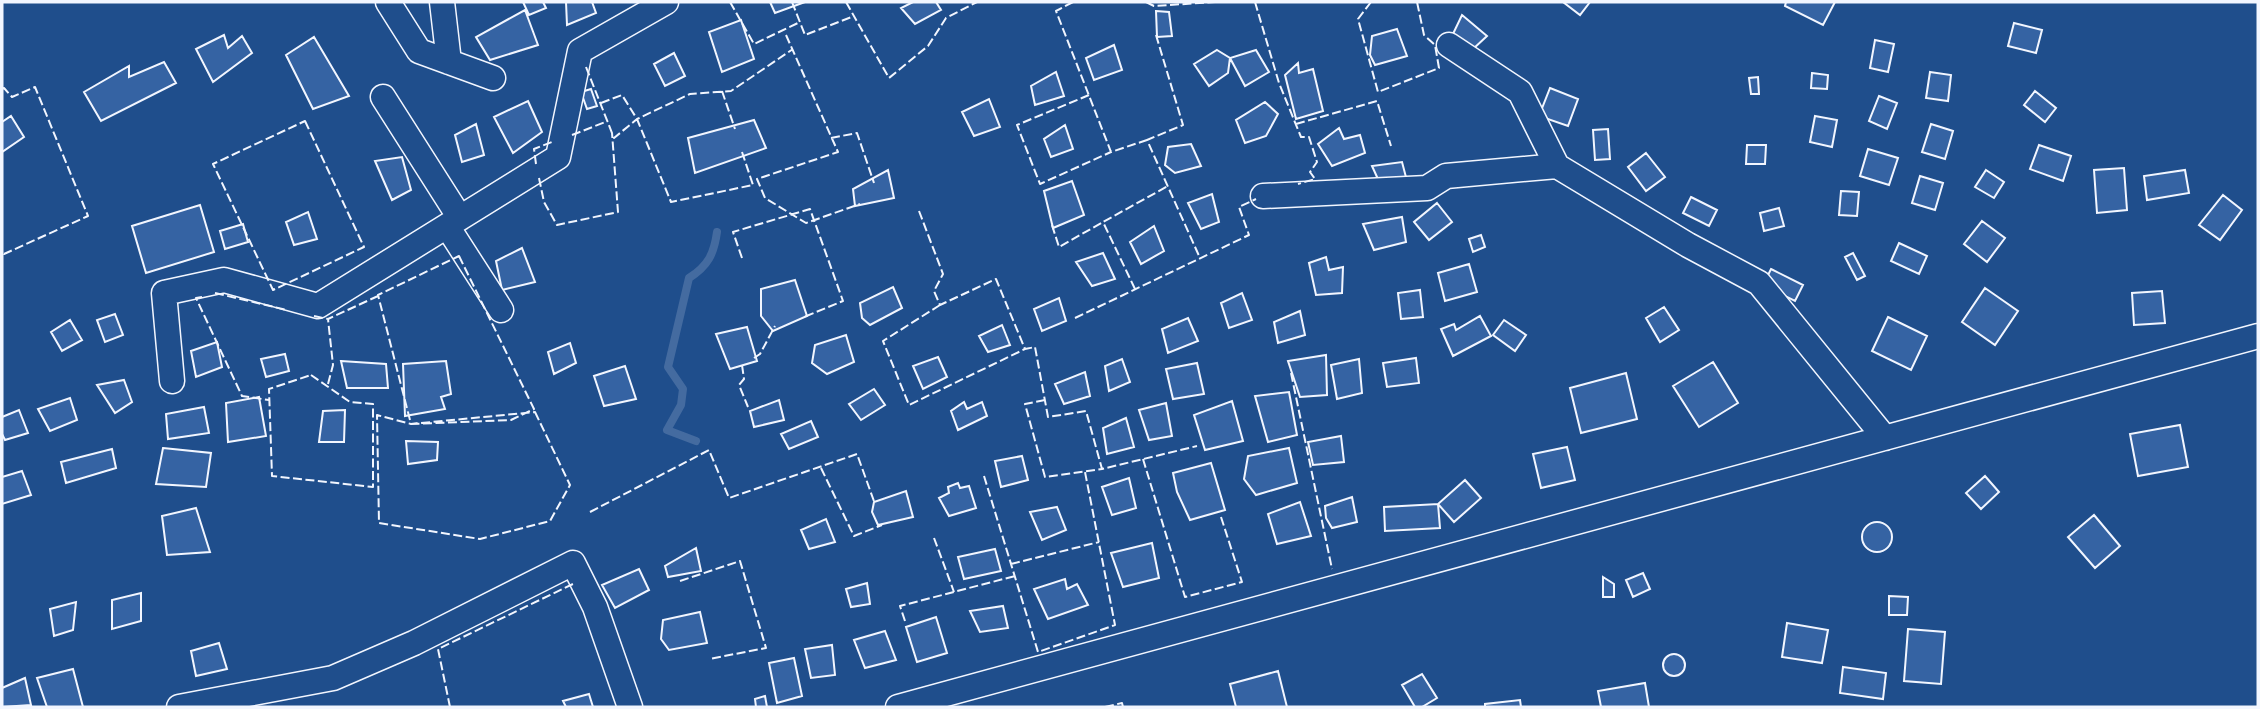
<svg xmlns="http://www.w3.org/2000/svg" width="2260" height="709" font-family="Raleway,sans-serif">
  <rect width="100%" height="100%" fill="#1f4e8c"/>
  <g fill="none" stroke-linecap="round" stroke-linejoin="round">
    <!-- stream -->
    <path stroke="#446ba0" stroke-width="8" d="M696,441l-29,-11 14,-25 2,-16 -15,-22 21,-89c19,-12 25,-24 28,-46"/>
  </g>
  <!-- building -->
  <path fill="#3563a3" stroke="#f2f6ff" stroke-width="2" d="M523,2h20l3,6 -17,7z
    M566,2h26l4,11 -29,12z
    M770,2h35l-30,11z
    M913,2h23l5,8 -26,14 -14,-16z
    M1563,2h27l-10,13z
    M1786,2h49l-12,23 -38,-19z
    M525,10l13,35 -48,15 -14,-23z
    M1156,11l13,1 3,24 -15,1z
    M1462,15l25,21 -15,14 -20,-14z
    M741,20l13,39 -32,13 -13,-40z
    M2014,23l28,7 -6,23 -28,-7z
    M1397,29l10,27 -32,9 -5,-10 2,-19z
    M224,35l4,13 14,-12 10,17 -39,29 -17,-33z
    M314,37l35,59 -36,13 -27,-54z
    M1875,40l19,4 -6,28 -18,-4z
    M1114,45l8,25 -28,10 -8,-22z
    M1217,50l13,8 -2,15 -19,13 -15,-22z
    M1256,50l13,22 -24,14 -15,-28z
    M674,53l11,23 -20,10 -11,-22z
    M164,62l12,21 -75,38 -17,-29 45,-26v11z
    M1298,63l1,10 14,-4 10,42 -27,8 -11,-44z
    M1056,72l8,24 -29,9 -4,-19z
    M1930,72l21,3 -3,26 -22,-3z
    M1812,73l16,2 -1,14 -16,-1z
    M1758,77l1,17h-8l-2,-16z
    M1550,88l28,11 -10,27 -29,-10z
    M591,89l6,17 -10,3 -6,-17z
    M2035,91l21,17 -11,14 -21,-17z
    M1879,96l18,7 -10,26 -18,-8z
    M989,99l11,28 -26,9 -12,-24z
    M528,101l14,31 -29,21 -19,-36z
    M1265,102l13,12 -12,22 -21,7 -9,-23z
    M11,116l13,21 -22,15v-30z
    M1815,116l22,4 -5,27 -22,-5z
    M754,120l12,28 -71,25 -7,-35z
    M476,124l8,31 -22,7 -7,-27z
    M1931,124l22,7 -8,28 -23,-7z
    M1065,125l8,24 -22,8 -7,-18z
    M1339,128l5,11 16,-4 5,18 -33,13 -14,-22z
    M1608,129l2,30 -15,1 -2,-30z
    M1191,144l10,22 -26,7 -10,-8 3,-18z
    M1747,145h19l-1,19h-19z
    M2039,145l32,11 -8,25 -33,-12z
    M1868,149l30,9 -9,27 -29,-9z
    M1646,153l19,24 -19,14 -18,-24z
    M402,157l9,33 -19,10 -17,-39z
    M1402,162l5,19 -25,7 -10,-22z
    M2124,168l3,42 -30,3 -3,-43z
    M888,170l6,28 -39,8 -2,-17z
    M1986,170l18,12 -10,16 -19,-11z
    M2185,170l4,23 -42,7 -3,-24z
    M1920,176l23,7 -8,27 -23,-7z
    M1072,181l12,34 -31,13 -9,-37z
    M1841,191l18,1 -2,24 -18,-1z
    M1212,194l7,28 -18,7 -13,-26z
    M2223,195l19,15 -22,30 -21,-15z
    M1691,197l26,13 -8,16 -26,-13z
    M1437,203l15,19 -23,18 -15,-18z
    M200,205l14,47 -68,21 -14,-47z
    M1779,208l5,18 -20,5 -4,-18z
    M308,212l9,27 -23,6 -8,-23z
    M1402,217l4,25 -32,8 -11,-26z
    M1982,221l23,17 -18,24 -23,-18z
    M243,224l5,18 -23,7 -5,-18z
    M1154,226l10,25 -23,13 -11,-22z
    M1481,235l4,12 -12,5 -4,-13z
    M1899,243l28,13 -8,18 -28,-13z
    M522,248l13,34 -33,8 -6,-29z
    M1103,253l12,26 -23,7 -16,-24z
    M1853,253l12,23 -8,4 -12,-23z
    M1326,257l3,13 14,-3 -1,26 -26,2 -7,-32z
    M1469,264l8,28 -32,9 -7,-28z
    M1771,269l32,16 -8,16 -32,-16z
    M795,280l12,36 -34,15 -12,-15v-27z
    M893,287l9,21 -32,17 -8,-7 -2,-15z
    M1985,288l33,23 -23,34 -33,-23z
    M1420,290l3,27 -22,2 -3,-26z
    M2162,291l3,32 -31,2 -2,-32z
    M1242,293l10,27 -23,8 -8,-25z
    M1059,298l7,23 -24,10 -8,-22z
    M1664,307l15,23 -19,12 -14,-24z
    M1300,311l5,24 -27,8 -4,-21z
    M115,314l8,21 -18,7 -8,-22z
    M1480,316l11,20 -38,20 -12,-27 13,-5 2,6z
    M1888,317l39,19 -16,34 -39,-19z
    M1188,318l10,23 -30,12 -6,-24z
    M70,320l12,20 -20,11 -11,-19z
    M1504,320l22,15 -11,16 -22,-16z
    M1002,325l8,20 -22,7 -9,-16z
    M747,327l10,34 -27,8 -14,-35z
    M846,335l8,27 -27,12 -15,-11 3,-18z
    M217,342l5,25 -26,10 -5,-26z
    M570,343l6,20 -22,11 -6,-22z
    M285,354l4,17 -23,6 -5,-18z
    M1326,355l1,40 -27,2 -12,-36z
    M938,357l9,20 -24,12 -10,-23z
    M1416,358l3,25 -32,4 -4,-24z
    M1122,359l8,23 -21,9 -4,-25z
    M1359,359l3,34 -25,6 -6,-34z
    M341,361l45,3 2,24h-41z
    M446,361l5,33 -10,3 4,12 -40,7 -2,-52z
    M1713,362l25,41 -39,24 -26,-41z
    M1197,363l7,31 -31,5 -7,-30z
    M625,366l11,33 -32,7 -10,-30z
    M1085,372l5,24 -26,8 -9,-20z
    M1626,373l11,46 -56,14 -11,-45z
    M124,380l8,22 -17,11 -18,-28z
    M874,389l11,16 -24,15 -12,-16z
    M1289,392l8,43 -29,7 -13,-46z
    M259,397l7,39 -38,6 -2,-39z
    M70,398l7,22 -27,11 -12,-22z
    M779,400l5,20 -30,7 -4,-16z
    M1232,401l11,40 -38,9 -11,-35z
    M964,402l3,7 15,-7 5,14 -29,14 -7,-19z
    M1166,403l6,33 -23,4 -10,-30z
    M204,407l5,26 -41,6 -2,-25z
    M19,410l9,23 -23,7 -3,-6v-17z
    M345,410l-1,32h-25l4,-31z
    M1126,418l8,29 -27,7 -4,-26z
    M811,421l7,16 -29,12 -8,-15z
    M2180,425l8,42 -50,9 -8,-42z
    M1341,436l3,26 -31,3 -5,-23z
    M406,441l32,1 -1,18 -29,4z
    M1567,447l8,33 -34,8 -8,-34z
    M163,448l48,5 -5,34 -50,-3z
    M1289,448l8,35 -41,12 -12,-16 4,-23z
    M112,449l4,19 -50,15 -5,-21z
    M1022,456l6,24 -27,7 -6,-26z
    M1211,463l14,47 -35,10 -13,-28 -4,-19z
    M22,471l9,24 -29,9v-27z
    M1985,476l14,16 -18,17 -15,-16z
    M1129,478l7,30 -24,7 -10,-28z
    M1465,480l16,18 -27,24 -16,-18z
    M958,483l2,5 9,-2 7,22 -27,8 -10,-18 10,-5 -1,-6z
    M906,491l7,26 -35,8 -6,-13 2,-10z
    M1352,497l5,25 -25,6 -6,-10 -1,-12z
    M1300,502l11,34 -34,8 -9,-30z
    M1438,504l2,24 -55,3 -1,-24z
    M1057,507l9,23 -24,10 -12,-28z
    M196,508l14,44 -43,3 -5,-39z
    M2094,515l26,31 -25,22 -27,-31z
    M826,519l9,23 -26,7 -8,-19z
    M1862 537a15 15 0 1 1 30 0a15 15 0 1 1-30 0Z
    M1152,543l7,35 -36,9 -12,-34z
    M696,548l5,23 -33,6 -3,-11z
    M995,549l6,22 -37,8 -6,-22z
    M639,569l10,21 -34,18 -13,-23z
    M1643,573l7,16 -17,8 -7,-17z
    M1603,577l11,7v13h-11z
    M1065,579l2,10 10,-5 11,21 -40,14 -14,-30z
    M867,583l3,21 -19,3 -5,-18z
    M141,593v28l-29,8v-29z
    M1889,596l19,1 -1,18h-18z
    M76,602l-3,28 -19,6 -4,-27z
    M1003,606l5,22 -28,4 -10,-21z
    M700,612l7,31 -38,7 -8,-11 2,-19z
    M936,617l11,36 -30,9 -11,-35z
    M1787,623l41,7 -6,33 -40,-6z
    M1908,629l37,3 -4,52 -37,-3z
    M885,631l11,29 -31,8 -11,-28z
    M219,643l8,26 -31,7 -5,-25z
    M832,645l3,30 -24,3 -6,-29z
    M1663 665a11 11 0 1 1 22 0a11 11 0 1 1-22 0Z
    M794,658l8,38 -25,7 -8,-40z
    M1843,667l43,6 -3,26 -43,-6z
    M73,669l10,38h-36l-10,-29z
    M1278,671l9,36h-51l-6,-23z
    M1422,674l15,24 -15,9h-7l-13,-22z
    M25,678l6,27 -29,2v-19z
    M1645,683l4,24h-48l-3,-16z
    M589,694l4,13h-27l-3,-6z
    M765,696l2,11h-11l-1,-8z
    M1520,700l1,7h-36v-3z"/>
  <g fill="none" stroke-linecap="round" stroke-linejoin="round">
    <defs>
      <path id="street" d="M388,2l31,49 74,27
        M442,2l7,60
        M1449,45l71,47 37,74 131,79 71,38 126,155
        M383,97l77,121
        M1263,196l164,-8 19,-12 111,-10
        M447,226l54,84
        M172,381l-8,-88 60,-13 94,26 240,-149 22,-106 86,-49
        M179,707l154,-29 81,-35 159,-80 22,44 35,100
        M898,707l1360,-371"/>
    </defs>
    <!-- street casing -->
    <use href="#street" stroke="#f2f6ff" stroke-width="27"/>
    <!-- street -->
    <use href="#street" stroke="#1f4e8c" stroke-width="24"/>
    <!-- fence -->
    <path stroke="#f2f6ff" stroke-width="2" stroke-dasharray="9 3.5" stroke-linecap="butt" d="M730,2l24,42 46,-22
      M792,2l13,33 49,-19
      M846,2l43,76 39,-32 18,-28 31,-16
      M1073,2l-17,9 55,141 36,-12
      M1146,2l8,4 61,-4
      M1255,2l24,81 22,54h8l8,25 -7,10 5,7 -17,5
      M1371,2l-13,17 20,73 61,-24 -4,-23 -11,-10 -7,-33
      M786,35l52,117 -81,27 8,19 41,25 54,-19
      M1156,35l27,90 -36,15 53,118
      M586,67l28,71 23,-19 53,-25 41,-3 62,-42
      M2,89l2,-1 8,9 23,-10 53,129 -84,38 -2,-3
      M722,91l13,38
      M1089,95l-72,30 23,59 71,-32
      M601,103l21,-8 15,24 34,83 82,-17 -11,-33
      M305,121l59,126 -91,43 -60,-126z
      M1296,124l81,-23 14,45
      M572,135l36,-14
      M831,138l26,-5 17,50
      M536,164l-2,-15 18,-7
      M539,178l5,24 13,23 61,-13 -6,-79
      M919,211l24,63 -9,17 6,14 56,-26 29,70 10,-2 13,70 38,-6 16,58 95,-23
      M1052,225l7,22 44,-25
      M459,256l75,153 -23,11 -100,4 -33,-129z
      M742,258l-9,-26 77,-23 33,92 -39,16
      M1135,289l-32,-67 65,-36
      M215,293l72,17
      M202,297l-6,1 46,98 27,4
      M940,305l-57,36 26,64 116,-56
      M314,316l14,3
      M1075,318l174,-83 -10,-28 17,-8
      M754,358l6,-4 15,-28
      M742,365l2,14 -5,6 9,22
      M1291,373l41,196
      M311,375l39,27 23,2v83l-101,-11 -3,-87z
      M328,384l5,-19 -5,-46 50,-23
      M1045,400l-20,4 20,73 57,-8
      M535,412l35,73 -20,36 -70,18 -101,-16 -2,-108 34,9z
      M1143,459l42,138 57,-15 -21,-65
      M821,468l33,68 28,-11
      M984,476l54,176 77,-27 -30,-153
      M590,512l119,-62 20,48 128,-44 18,50
      M934,538l20,54
      M1011,564l88,-22
      M680,581l60,-20 26,87 -57,11
      M905,621l-5,-15 115,-30
      M450,707l-12,-58 137,-66
      M1105,707l17,-4 1,4"/>
  </g>
  <!-- border -->
  <rect width="2260" height="709" fill="none" stroke="#f2f6ff" stroke-width="7"/>
</svg>
